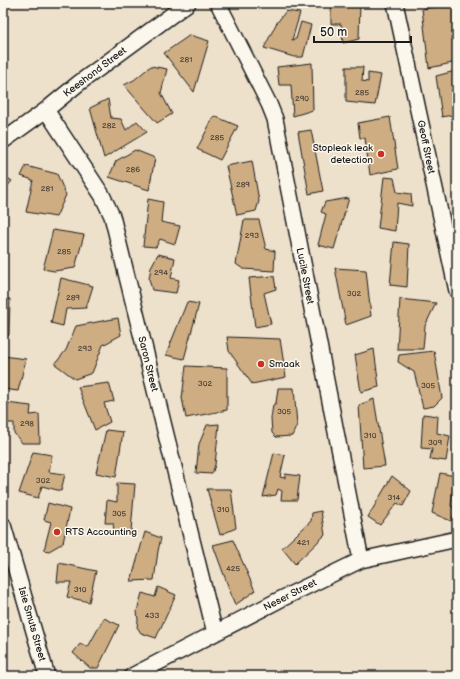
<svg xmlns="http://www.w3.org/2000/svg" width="460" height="679" font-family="'Balsamiq Sans',sans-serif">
  <rect width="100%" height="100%" fill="#eee1cc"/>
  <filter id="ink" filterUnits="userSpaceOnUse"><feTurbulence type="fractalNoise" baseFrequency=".025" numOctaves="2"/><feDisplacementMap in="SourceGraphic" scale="8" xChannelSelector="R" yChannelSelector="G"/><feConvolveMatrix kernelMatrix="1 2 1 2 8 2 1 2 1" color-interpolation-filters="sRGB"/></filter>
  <g filter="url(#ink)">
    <!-- building -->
    <path fill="#cfad82" stroke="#1c1c1c" d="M331,3h29l-1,36 -16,4 -2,-19h-10z
      M457,3v59l-28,6 -7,-59z
      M286,11l14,2 -8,27 4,-1 5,-17 10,3 -8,32h-9l-30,-9 12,-24z
      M190,35l19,6 -15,51 -30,-39z
      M312,63l1,47 -20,6 -2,-31h-12l-2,-18z
      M151,66l16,3 -6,24 11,21 -15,9 -33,-38 10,-5z
      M346,67h17l-1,14 6,1v-9l13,2 -6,30 -29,-3z
      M455,71l2,43 -15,3 -6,-41z
      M108,99l3,19 10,1 5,11 11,-9 10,11 -43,26 -14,-50z
      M214,116l24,10 -18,34 -23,-11z
      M390,117l8,52 -28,6 -5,-37h-5l-2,-15z
      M311,130l12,61 -14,3 -11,-62z
      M135,150l20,8 -6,32 -40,-13 7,-16z
      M252,161l7,40 -3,10 -19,4 -11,-49z
      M26,166l31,8 9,21 -10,22 -30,-5 7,-32 -12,-4z
      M3,175l9,6 -9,10z
      M384,177l10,1 3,14 14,2 1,12 -15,-3 -2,28 -17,-3z
      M349,198l-15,51 -16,-4 8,-31 -5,-2 4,-10z
      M148,199l15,3 -2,20 19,4 -5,18 -15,-5 -4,8 -13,-1z
      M244,220h15l7,29 9,2 -1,20 -31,-2 -7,-5z
      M53,230l31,5 -9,33 -21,3 -11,-2z
      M394,242l15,2 -2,43 -17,-2z
      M158,254l17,4 -4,20 8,2 -3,13 -24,-3 -3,-11 2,-12z
      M335,268l31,2 5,46 -25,9z
      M274,276l2,13 -12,4 7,31 -16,3 -6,-49z
      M61,278l32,8 -7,22 -20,1 -3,17 -12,-3z
      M3,299h7l-1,36 -6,4z
      M400,299l36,4 -11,23 -2,23h-26z
      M187,302l12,2 -15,55 -18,-4z
      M118,318l3,17 -18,10 -11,28 -17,6 -20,-15 11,-14 10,-24z
      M227,337l53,2 6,38 -34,7 -23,-33z
      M374,349l5,38 -18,5 -6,-37z
      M434,351l8,47 -8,8 -11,2 -9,-36 -16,-10 1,-7z
      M3,356l23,3 -8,32 -15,-2z
      M186,366l41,2v42l-41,8 -4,-20z
      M109,383l5,18 -10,2 6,19 -15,8 -17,-43z
      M278,388h16l3,37 -5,11 -16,1 -4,-4 -1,-15 2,-13 3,-2z
      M374,399l11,67 -22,2 -4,-63z
      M6,403l25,3 -1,9 9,-1 1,29h-18l-8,-10v-10h-9z
      M423,414l15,2 -1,17 13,3 -4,25 -16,-2 2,-10 -11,-1z
      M219,424l-4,41 -3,9 -16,-1 3,-29 8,-19z
      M106,430l17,2 -7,45 -20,-4z
      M33,452l19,3 -3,17 16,2 -4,17 -19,-5 -4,12 -19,-5z
      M274,453l11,2 -5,22 5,1v-4l15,2 -3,24h-16l1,-9 -4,-2 -2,6 -13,2z
      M440,473l15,3 -4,30 6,2 -6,13 -19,-8z
      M392,476l19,15 -8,15 -6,-3 -17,22 -12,-8z
      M117,483l18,1 -4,47 -17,1 -1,-9h-8l2,-23 10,2z
      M207,489h24l5,39 -16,7z
      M48,503l22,6 -7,34 -14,8 -5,-1 7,-28 -7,-2z
      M321,511l4,24 -30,29 -13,-16 29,-27 1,-8z
      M145,532l16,6 -3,13 -4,29 -23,1z
      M233,540l22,51 -20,14 -22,-60z
      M59,563l37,8 -7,31 -22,-5 4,-15h-14z
      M158,587l18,8 -20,43 -15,-5 -4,-6 1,-7 -1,-9 5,-18 13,4z
      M104,618l15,7 -21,43h-8l-17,-15 7,-9 8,3z"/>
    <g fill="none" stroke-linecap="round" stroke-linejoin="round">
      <defs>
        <path id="minor" d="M218,3l51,101 6,15 86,441
          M395,3l62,288
          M46,110l56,85 10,21 103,417
          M3,141l43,-31 33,-27 109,-80
          M3,525l44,151
          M132,676l147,-76 82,-40 96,-21"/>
      </defs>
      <!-- minor casing -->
      <use href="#minor" stroke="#1c1c1c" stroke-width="18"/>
      <!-- minor -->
      <use href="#minor" stroke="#fbf7ec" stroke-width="15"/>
    </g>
  </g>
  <!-- markers -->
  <g fill="#c8321e" stroke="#fbf7ec" stroke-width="1.5">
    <circle cx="381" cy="154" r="4"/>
    <circle cx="261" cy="364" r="4"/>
    <circle cx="57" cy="532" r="4"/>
  </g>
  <g text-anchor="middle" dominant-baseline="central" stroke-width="3" stroke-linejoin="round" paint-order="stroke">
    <!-- number labels -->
    <g font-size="8" fill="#494036">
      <text x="186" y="59">281</text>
      <text x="362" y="92">285</text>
      <text x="302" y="98">290</text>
      <text x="109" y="125">282</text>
      <text x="217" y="137">285</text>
      <text x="133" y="169">286</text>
      <text x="243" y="184">289</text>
      <text x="47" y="188">281</text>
      <text x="252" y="235">293</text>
      <text x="64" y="251">285</text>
      <text x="161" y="272">294</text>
      <text x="354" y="293">302</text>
      <text x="73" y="297">289</text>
      <text x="85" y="348">293</text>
      <text x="205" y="383">302</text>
      <text x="428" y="385">305</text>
      <text x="284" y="411">305</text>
      <text x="27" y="423">298</text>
      <text x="370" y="435">310</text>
      <text x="435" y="442">309</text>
      <text x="43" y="480">302</text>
      <text x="394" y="497">314</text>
      <text x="223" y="509">310</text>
      <text x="119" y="513">305</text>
      <text x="303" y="542">421</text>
      <text x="233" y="568">425</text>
      <text x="80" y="589">310</text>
      <text x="152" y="615">433</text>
    </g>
    <!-- street labels -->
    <g font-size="10" fill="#1c1c1c" stroke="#fbf7ec">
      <text transform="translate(95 72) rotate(-37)">Keeshond Street</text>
      <text transform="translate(426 147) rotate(78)">Geoff Street</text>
      <text transform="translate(305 276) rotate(79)">Lucile Street</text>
      <text transform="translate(148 364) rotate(76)">Saron Street</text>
      <text transform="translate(290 595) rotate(-27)">Neser Street</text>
      <text transform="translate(32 624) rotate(74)">Isie Smuts Street</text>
    </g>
    <!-- poi labels -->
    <g font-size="10" fill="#1c1c1c" stroke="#fbf7ec" text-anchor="start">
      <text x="373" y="148" text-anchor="end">Stopleak leak<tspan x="373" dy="12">detection</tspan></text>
      <text x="269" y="364">Smaak</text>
      <text x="65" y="532">RTS Accounting</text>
    </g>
  </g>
  <!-- margin -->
  <rect width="460" height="679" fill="none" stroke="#fbf7ec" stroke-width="16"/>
  <rect x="8" y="8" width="444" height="663" fill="none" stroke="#1c1c1c" stroke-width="1.5" filter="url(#ink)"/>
  <!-- scale -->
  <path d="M314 36v6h97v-6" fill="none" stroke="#1c1c1c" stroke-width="2"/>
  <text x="320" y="36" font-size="12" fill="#1c1c1c" stroke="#fbf7ec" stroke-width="3" paint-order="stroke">50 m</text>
</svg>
